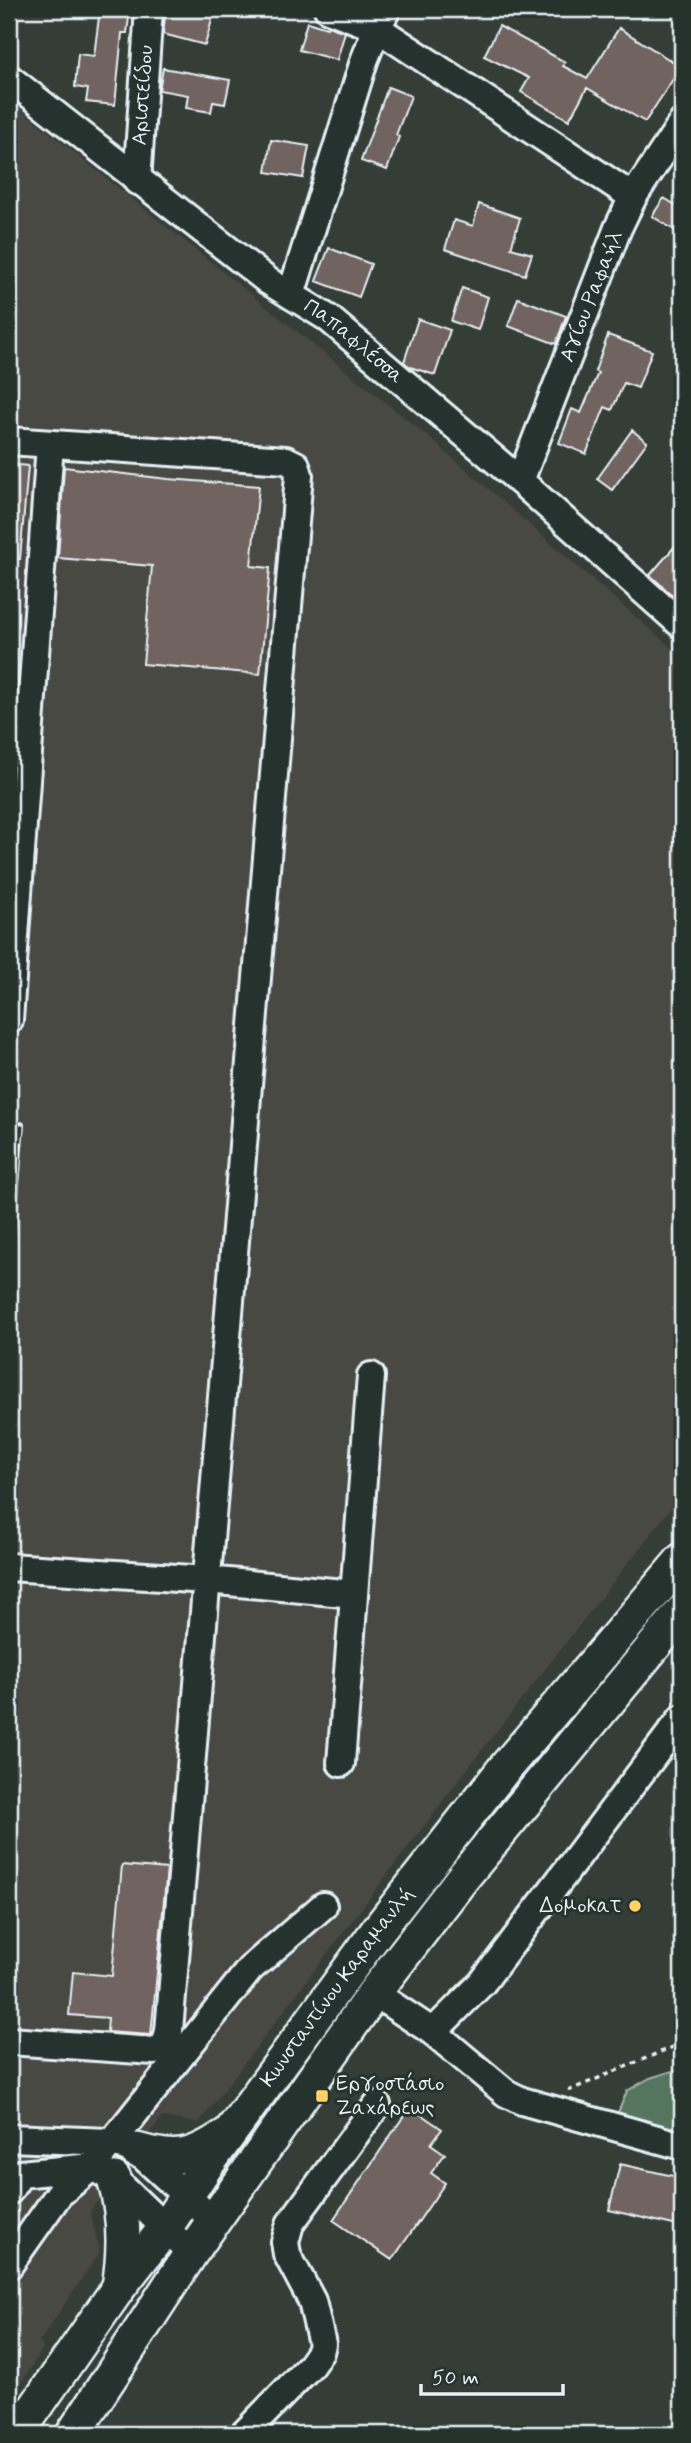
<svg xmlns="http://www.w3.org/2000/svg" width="691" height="2443" font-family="Mynerve,sans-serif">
  <rect width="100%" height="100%" fill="#353d37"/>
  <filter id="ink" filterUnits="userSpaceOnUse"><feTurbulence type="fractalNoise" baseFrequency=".0143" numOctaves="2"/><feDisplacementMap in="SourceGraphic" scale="14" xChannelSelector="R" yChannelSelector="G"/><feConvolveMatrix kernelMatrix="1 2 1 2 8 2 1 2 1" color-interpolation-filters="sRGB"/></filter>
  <g filter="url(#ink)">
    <!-- built -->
    <path fill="#474943" d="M9,100l422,339 251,218v837l-211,270 -272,359 -37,-6 -72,94 10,41 -61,90 4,6 -34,55z"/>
    <!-- green -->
    <path fill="#55755e" stroke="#9eb3ab" stroke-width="2" d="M682,2068v63l-17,-5 -51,-4 13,-31 23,-13z"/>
    <!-- building -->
    <path fill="#71645e" stroke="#e8f1f8" stroke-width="2" d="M100,9h30l-3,24h-5l-7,72 -29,-3 2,-13 -13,-2 3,-33 16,2z
      M166,9h49l-10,36 -42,-11z
      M307,22l20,6 1,-2 17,6 -8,28 -38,-10z
      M499,26l66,36 -2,4 24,13 32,-51 62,39 -36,55 -58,-34 -18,32 -48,-28 8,-14 -45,-22z
      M163,68l67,12 -5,24 -12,-2 -2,10 -25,-4 2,-13 -29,-5z
      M388,87l23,9 -15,39 3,2 -12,33 -26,-9z
      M271,140l38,6 -6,32 -37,-6z
      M664,198l18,11v26l-30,-19z
      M479,204l41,14 -9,30 21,6 -7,21 -80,-26 9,-29 19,6z
      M329,248l42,16 -12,33 -43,-16z
      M462,288l26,9 -10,33 -27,-9z
      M518,298l48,18 -10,28 -48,-18z
      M418,319l32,11 -15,45 -25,-8 -6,-5z
      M608,335l44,16 -14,37 -14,-5 -12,27 -7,-3 -19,47 -27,-11 13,-34 9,4 17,-40 -3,-2z
      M632,430l15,12 -35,48 -15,-11z
      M9,464l19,2 -8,93h-11z
      M64,467l104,12 91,7 -8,80 19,2 -10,106 -117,-10 9,-98 -94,-8z
      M682,538v66l-32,-29z
      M122,1865l45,4 -16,166 -44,-3 1,-14 -39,-3 4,-43 39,4z
      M410,2107l32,22 -11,15 14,10 -14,19 14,10 -53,77 -59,-40z
      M620,2164l62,14v49l-73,-17z"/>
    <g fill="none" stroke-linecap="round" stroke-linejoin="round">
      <defs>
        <g id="minor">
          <path d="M328,9l49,19 256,169"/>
          <path id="s1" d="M9,78l259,203 60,37 192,163 162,144"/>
          <path id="s2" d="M137,181l12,-172"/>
          <path d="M291,295l73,-234 13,-33 10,-19"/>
          <path d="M9,441l277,19 10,5 3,10 -130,1556 -4,15 -11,5 -145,-10"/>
          <path id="s3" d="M520,481l98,-253 15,-31 49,-74"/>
          <path d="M9,1020l41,-576"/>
          <path d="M9,1567l198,13 147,14"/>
          <path d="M341,1763l30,-387"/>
          <path d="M374,1993l59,39 73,61 16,8 160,45"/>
          <path d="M433,2032l49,-49 200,-265"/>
          <path d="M9,2138l100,4 27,8 79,72"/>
          <path d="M9,2191l11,-17 72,-7 22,12 77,74"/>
          <path d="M9,2265l50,-71 33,-27 158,-198 73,-63"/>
          <path d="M244,2434l67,-69 9,-13 2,-8 -10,-43 -25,-47 -2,-12 5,-18 87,-119"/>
        </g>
        <g id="major">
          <path d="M136,2150c39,11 55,9 89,-14"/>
          <path d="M114,2179c11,35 11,72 5,108"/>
          <path id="s4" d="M17,2434l102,-147 47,-60 42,-64 170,-233 126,-161 178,-209"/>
          <path d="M73,2434l118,-181 183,-260 90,-117 218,-264"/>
        </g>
      </defs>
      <!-- minor casing -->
      <use href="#minor" stroke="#e8f1f8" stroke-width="32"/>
      <!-- major casing -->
      <use href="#major" stroke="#e8f1f8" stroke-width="38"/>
      <!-- path -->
      <path stroke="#e8f1f8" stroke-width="3.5" stroke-dasharray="5 5" stroke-linecap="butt" d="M568,2091l114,-48"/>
      <!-- minor -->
      <use href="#minor" stroke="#26332d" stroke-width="26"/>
      <!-- major -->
      <use href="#major" stroke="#26332d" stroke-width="33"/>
      <defs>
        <path id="rail" d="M9,1269l12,-144"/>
      </defs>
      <!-- rail casing -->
      <use href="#rail" stroke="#e8f1f8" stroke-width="8"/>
      <!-- rail -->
      <use href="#rail" stroke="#26332d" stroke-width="5" stroke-dasharray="16" stroke-linecap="butt"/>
    </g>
  </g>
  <!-- markers -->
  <g fill="#ffd166" stroke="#26332d" stroke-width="2.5">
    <circle cx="635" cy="1906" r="7"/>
    <rect x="315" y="2089" width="14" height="14" rx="3.5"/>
  </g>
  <g text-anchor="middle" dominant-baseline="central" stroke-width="6" stroke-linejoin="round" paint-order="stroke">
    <!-- street labels -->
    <g font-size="21" fill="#e8f1f8" stroke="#26332d">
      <text stroke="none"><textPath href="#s2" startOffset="86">Αριστείδου</textPath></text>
      <text stroke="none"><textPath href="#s3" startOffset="198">Αγίου Ραφαήλ</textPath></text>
      <text stroke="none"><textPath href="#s1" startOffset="434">Παπαφλέσσα</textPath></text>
      <text stroke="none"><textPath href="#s4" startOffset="550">Κωνσταντίνου Καραμανλή</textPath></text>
    </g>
    <!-- poi labels -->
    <g font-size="21" fill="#e8f1f8" stroke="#26332d" text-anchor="end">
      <text x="621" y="1906">Δομοκατ</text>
      <text x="336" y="2084" text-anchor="start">Εργοστάσιο<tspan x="336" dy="24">Ζαχάρεως</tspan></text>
    </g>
  </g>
  <!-- margin -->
  <rect width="691" height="2443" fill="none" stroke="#26332d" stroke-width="35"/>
  <rect x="18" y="18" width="656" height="2408" fill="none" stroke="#e8f1f8" stroke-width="2.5" filter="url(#ink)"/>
  <!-- scale -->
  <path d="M421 2384v10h142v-10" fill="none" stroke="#e8f1f8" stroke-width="3.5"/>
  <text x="432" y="2384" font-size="21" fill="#e8f1f8" stroke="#26332d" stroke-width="5" paint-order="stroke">50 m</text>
</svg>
